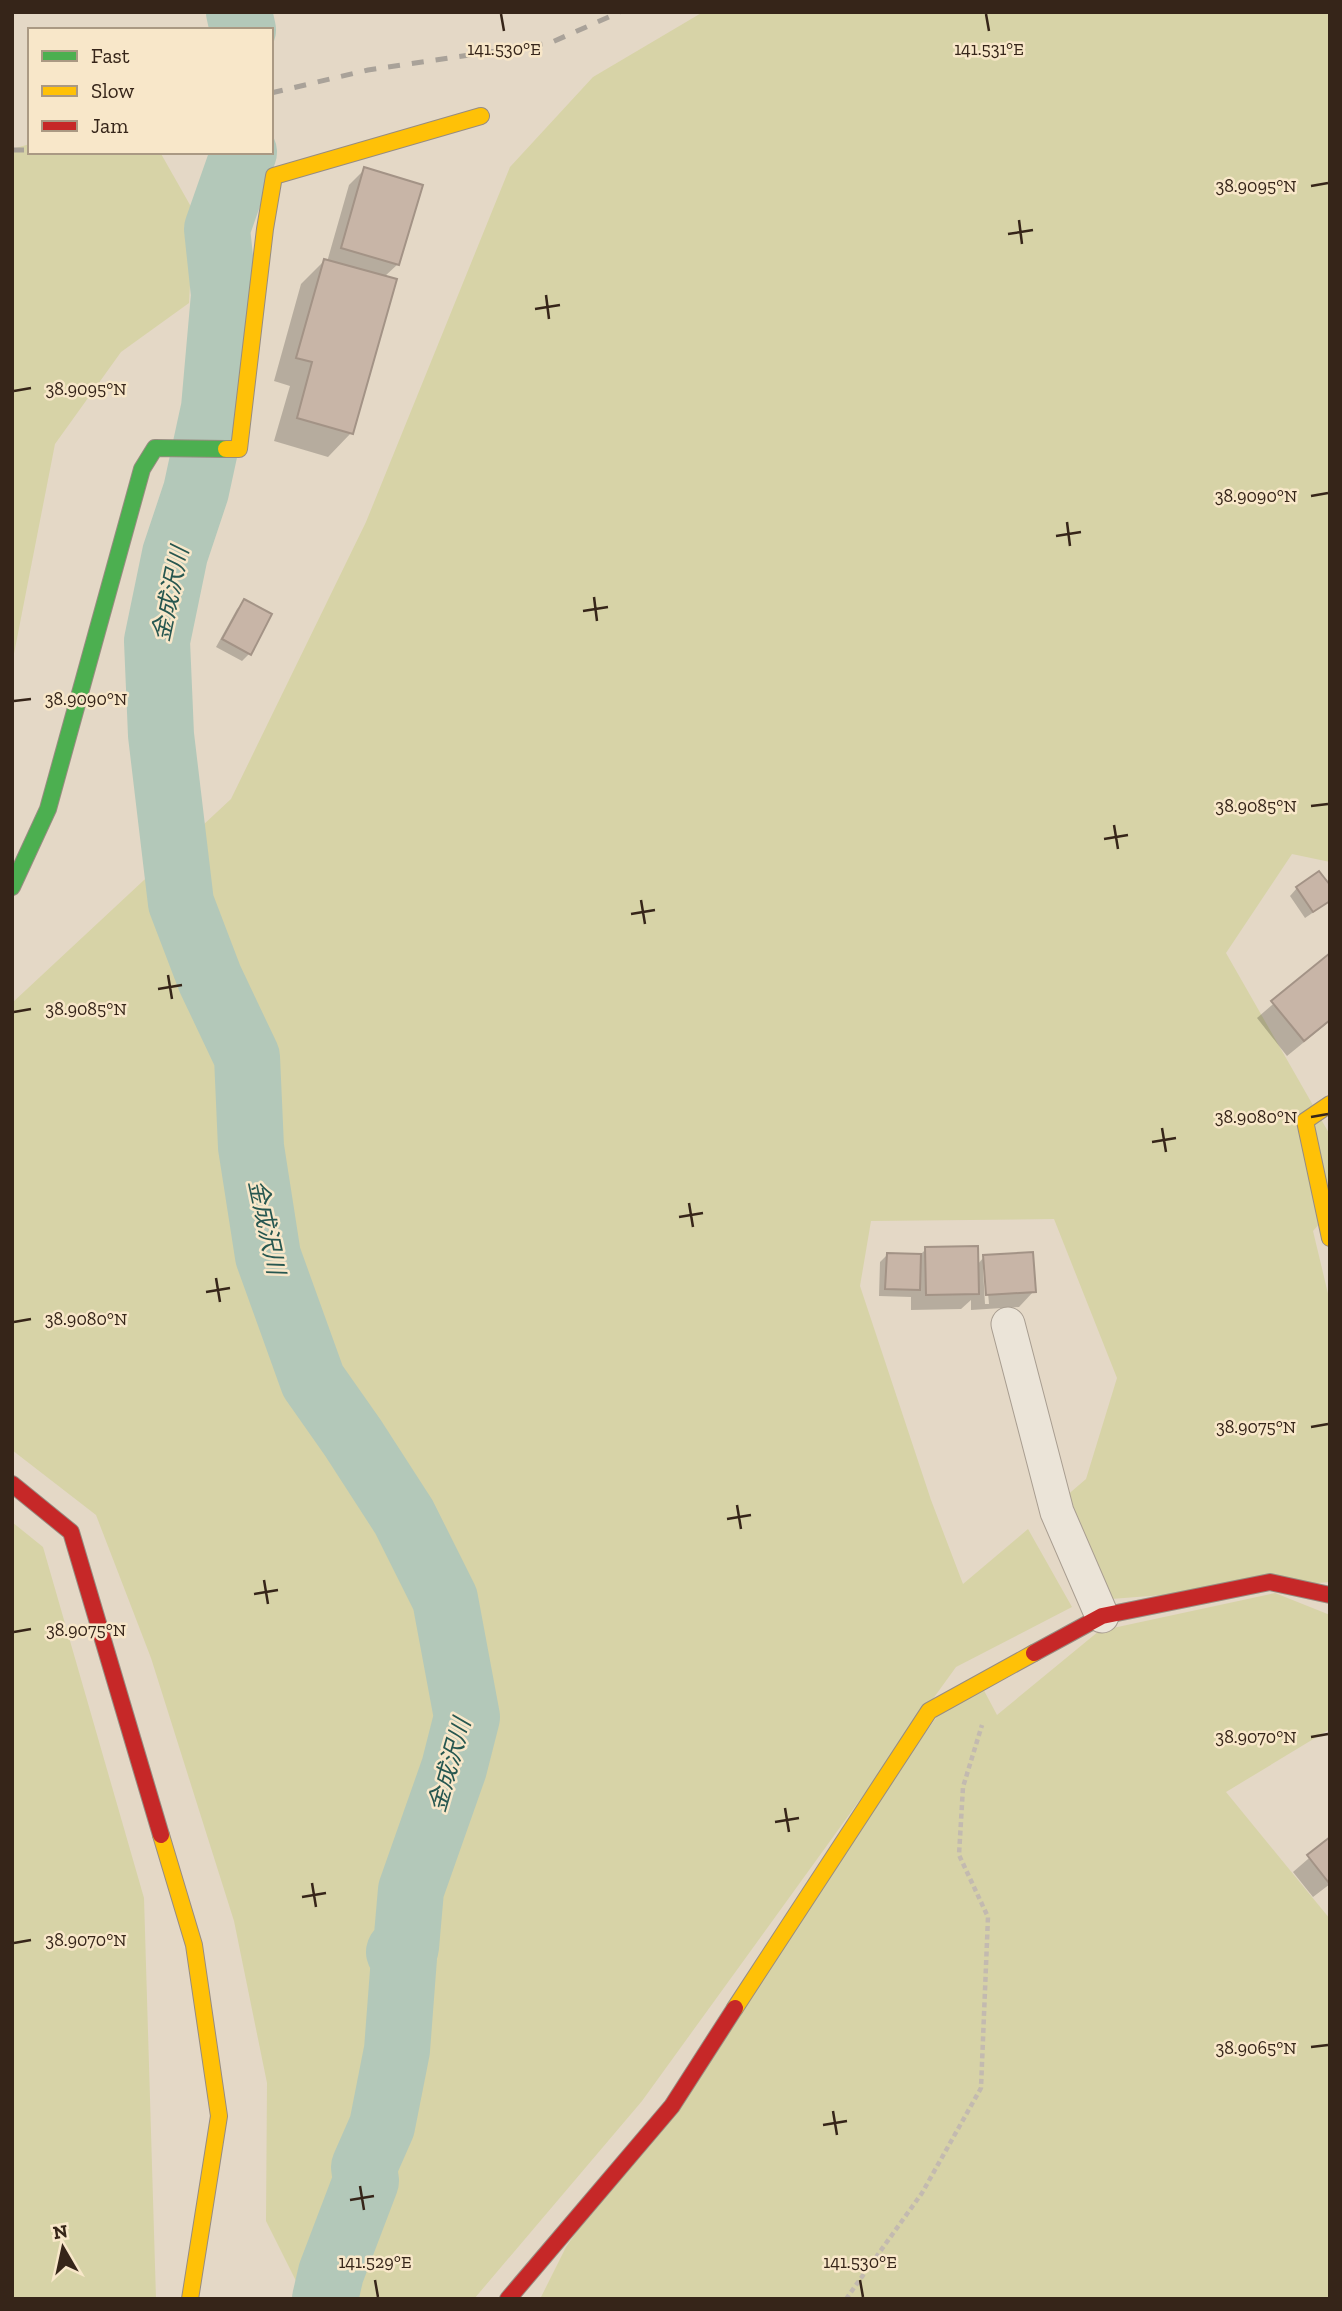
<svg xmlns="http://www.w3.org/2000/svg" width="1342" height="2311" font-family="'Zilla Slab','Noto Sans JP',serif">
  <rect width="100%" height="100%" fill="#e4d8c6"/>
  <!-- green -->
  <path fill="#d7d3a7" d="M703,12h627v850l-38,-8 -66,99 104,182v77l-17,19 17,71v280l-219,17 -46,-102 21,-18 31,-101 -63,-159 -183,2 -11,65 71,214 32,84 65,-55 44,78 -116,60 -314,434 -168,198h-169l-39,-78 1,-138 -33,-162 -83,-263 -55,-143 -84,-65v-447l219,-204 135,-277 144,-355 83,-90z
    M30,144v8h130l34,60 -5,91 -68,49 -66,92 -43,220v-515z
    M12,1522l31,25 101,351 12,401h-144z
    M1275,1593l55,22v114l-104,63 104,127v380h-790l26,-52 381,-545 33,-19 17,32 102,-84z"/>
  <!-- shadow -->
  <path fill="#0003" fill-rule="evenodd" d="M365,169l33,95 -14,13 -33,156 -23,24 -54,-16 16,-55 -16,-5 27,-97 23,-23 3,1 22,-77z
    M245,601l4,53 -7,7 -26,-14 21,-38z
    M1297,888l33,13 -25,17 -15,-22z
    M1330,955v66l-43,35 -30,-38z
    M926,1249l51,16 7,-8 50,34 -15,16 -48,3v-10l-10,9 -50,1v-13l-32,-1 1,-34 7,-7 32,1zM983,1269h3l3,35h-4z
    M1330,1840v44l-17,13 -20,-25z"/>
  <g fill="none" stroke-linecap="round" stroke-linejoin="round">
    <!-- river -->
    <path stroke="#b3c8b9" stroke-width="66" d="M239,12l4,18
      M244,152l-27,77 7,66 -10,113 -18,83 -21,63 -18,87 4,94 20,168 29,76 37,78 4,90 17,109 45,125 40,57 51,79 41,82 22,118 -13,51 -43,122 -5,57 -7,5 5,6 -7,92 -15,76 -18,41 2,14 -35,92 -6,26"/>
  </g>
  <!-- building -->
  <path fill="#c8b5a7" stroke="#a39386" stroke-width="2" d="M364,167l59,18 -24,80 -58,-17z
    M324,259l73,20 -44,155 -56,-16 15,-56 -16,-4z
    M244,599l28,15 -21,41 -29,-16z
    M1319,871l11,14v16l-17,11 -17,-25z
    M1330,953v67l-26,21 -33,-40z
    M978,1246l1,48 -53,1 -1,-48z
    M1033,1252l3,40 -50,3 -3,-40z
    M887,1253l34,1 -1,36 -35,-1z
    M1330,1837v46h-1l-22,-28z"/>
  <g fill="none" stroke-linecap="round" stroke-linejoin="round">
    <defs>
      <path id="street" d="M1008,1324l49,188 45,104"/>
      <path id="fast" d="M12,887l36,-78 94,-340 13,-21 71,1"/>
      <path id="slow" d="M226,449h13l26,-220 9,-53 207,-60
        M1330,1104l-25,17 25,117
        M161,1835l33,110 25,171 -29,183
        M735,2008l194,-297 105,-58"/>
      <path id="jam" d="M12,1484l59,48 90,303
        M1034,1653l68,-37 168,-34 60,13
        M508,2299l164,-193 63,-98"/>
    </defs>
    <!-- street casing -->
    <use href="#street" stroke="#a89d90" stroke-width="35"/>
    <!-- fast casing -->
    <use href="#fast" stroke="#978c80" stroke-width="18"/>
    <!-- slow casing -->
    <use href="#slow" stroke="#978c80" stroke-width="18"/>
    <!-- jam casing -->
    <use href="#jam" stroke="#978c80" stroke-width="18"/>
    <!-- path -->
    <path stroke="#c3bab0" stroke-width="4.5" stroke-dasharray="5 3.5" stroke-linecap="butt" d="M846,2299l76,-106 59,-105 7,-171 -29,-62 4,-68 19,-62"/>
    <!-- street -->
    <use href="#street" stroke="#ebe4d8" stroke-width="33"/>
    <!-- fast -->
    <use href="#fast" stroke="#4caf50" stroke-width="16"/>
    <!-- slow -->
    <use href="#slow" stroke="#ffc107" stroke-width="16"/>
    <!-- jam -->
    <use href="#jam" stroke="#c62828" stroke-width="16"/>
    <!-- rail -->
    <path stroke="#a9a299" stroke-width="5" stroke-dasharray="12 12" stroke-linecap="butt" d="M271,93l97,-23 182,-27 70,-31
      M12,150h18"/>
  </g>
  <!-- ticks -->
  <path fill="none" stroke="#362519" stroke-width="2.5" d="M501,14l3,17M986,14l3,17M1311,186l17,-3M1019,220l3,24M1008,234l25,-4M546,295l3,24M535,309l25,-4M14,391l17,-3M1311,496l17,-3M1067,522l3,24M1056,536l25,-4M594,597l3,24M583,611l25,-4M14,701l17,-2M1311,806l17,-2M1114,825l4,24M1104,839l24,-4M641,900l4,24M631,914l24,-4M168,975l4,24M158,989l24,-4M14,1012l17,-3M1311,1117l17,-3M1162,1128l4,24M1152,1142l24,-4M689,1203l4,24M679,1217l24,-4M216,1278l4,24M206,1292l24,-4M14,1322l17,-3M1311,1427l17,-3M737,1505l4,24M727,1519l24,-4M264,1580l4,24M254,1594l24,-4M14,1632l17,-3M1311,1737l17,-3M785,1808l4,24M775,1822l24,-4M312,1883l4,24M302,1897l24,-4M14,1943l17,-3M1311,2047l17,-2M833,2111l4,24M823,2125l24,-4M360,2186l4,24M350,2200l24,-4M375,2280l3,17M860,2280l3,17"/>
  <g text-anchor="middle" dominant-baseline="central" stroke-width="5" stroke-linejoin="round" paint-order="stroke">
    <!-- water labels -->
    <g font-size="24" font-style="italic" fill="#275750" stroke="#f8e7c9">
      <text transform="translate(170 594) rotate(-78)">金成沢川</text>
      <text transform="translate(267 1227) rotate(78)">金成沢川</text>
      <text transform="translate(449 1765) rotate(-74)">金成沢川</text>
    </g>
  </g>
  <g font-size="18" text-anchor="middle" fill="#362519" stroke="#f8e7c9" stroke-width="5" stroke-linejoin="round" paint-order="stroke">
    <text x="504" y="55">141.530°E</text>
    <text x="989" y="55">141.531°E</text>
    <text x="1256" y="192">38.9095°N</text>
    <text x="86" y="395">38.9095°N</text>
    <text x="1256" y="502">38.9090°N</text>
    <text x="86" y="705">38.9090°N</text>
    <text x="1256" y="812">38.9085°N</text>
    <text x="86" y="1015">38.9085°N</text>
    <text x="1256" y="1123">38.9080°N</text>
    <text x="86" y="1325">38.9080°N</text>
    <text x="1256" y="1433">38.9075°N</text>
    <text x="86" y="1636">38.9075°N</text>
    <text x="1256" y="1743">38.9070°N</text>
    <text x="86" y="1946">38.9070°N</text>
    <text x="1256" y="2054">38.9065°N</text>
    <text x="375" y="2268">141.529°E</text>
    <text x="860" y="2268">141.530°E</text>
  </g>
  <!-- border -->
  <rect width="1342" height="2311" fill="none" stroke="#362519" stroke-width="28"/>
  <!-- legend -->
  <rect x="28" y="28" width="245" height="126" fill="#f8e7c9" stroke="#aa9983" stroke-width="2"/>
  <rect x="42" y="51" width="35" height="10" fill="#4caf50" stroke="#aa9983" stroke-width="2"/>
  <text x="91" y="63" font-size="21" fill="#362519">Fast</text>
  <rect x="42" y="86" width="35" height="10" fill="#ffc107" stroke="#aa9983" stroke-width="2"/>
  <text x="91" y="98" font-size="21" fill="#362519">Slow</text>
  <rect x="42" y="121" width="35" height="10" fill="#c62828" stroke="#aa9983" stroke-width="2"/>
  <text x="91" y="133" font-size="21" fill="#362519">Jam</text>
  <!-- north arrow -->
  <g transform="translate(63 2248) rotate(351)" stroke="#f8e7c9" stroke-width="5" paint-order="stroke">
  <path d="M0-5L12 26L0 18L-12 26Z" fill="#362519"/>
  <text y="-10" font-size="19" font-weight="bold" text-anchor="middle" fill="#362519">N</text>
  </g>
</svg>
